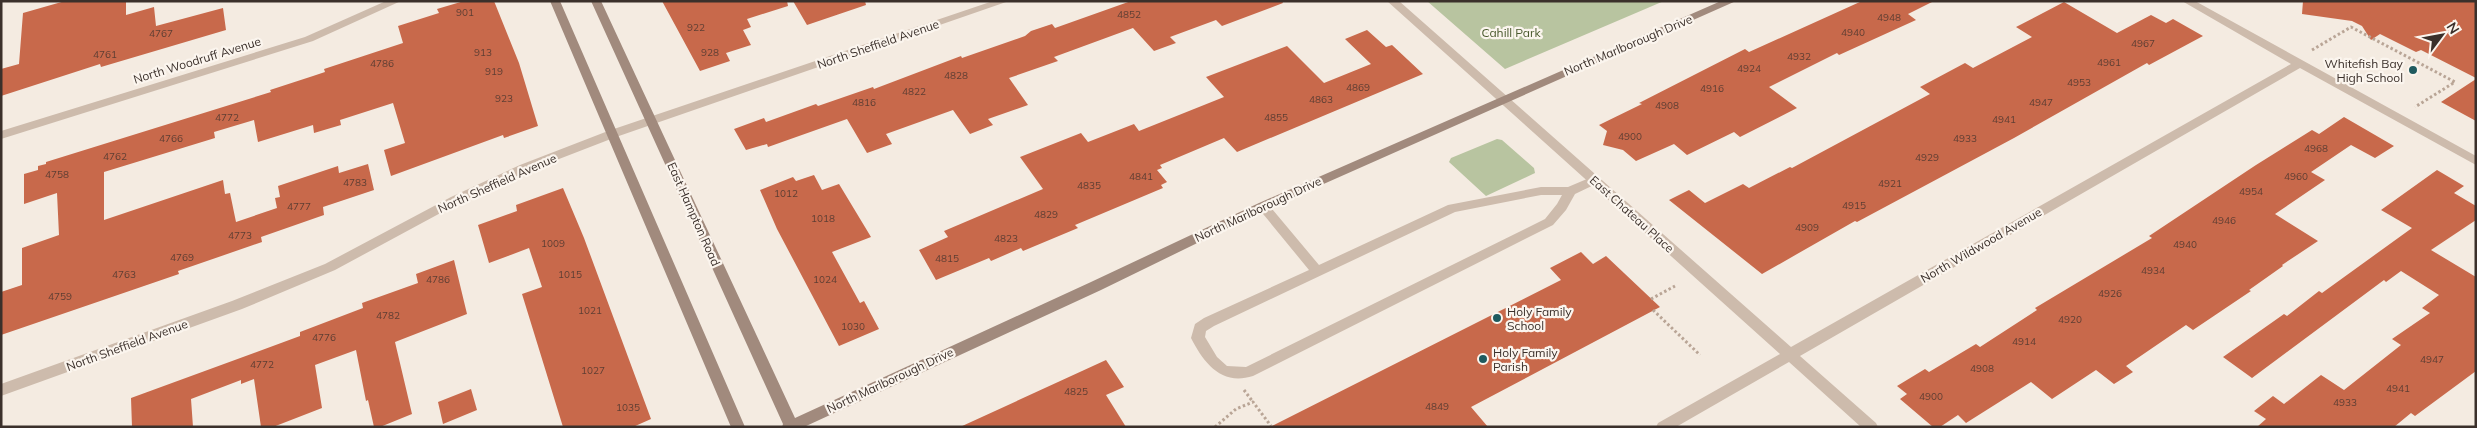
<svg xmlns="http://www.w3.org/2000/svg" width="2477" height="428" font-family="Mulish,sans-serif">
  <rect width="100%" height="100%" fill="#f4ebe1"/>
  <!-- green -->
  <path fill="#b8c4a0" d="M1427,1h237l-159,68z
    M1497,139l5,1 32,28 1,5 -49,23 -37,-34 2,-4z"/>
  <!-- building -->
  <path fill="#c8694b" d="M65,1h61v14l28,-8 2,19 67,-18 3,22 -125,37 -1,-3 -99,32v-27l18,-5 4,-51z
    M464,1h30l25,62 19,63 -34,12 -1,-3 -112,41 -7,-26 21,-7 -12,-40 -53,17 1,5 -27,8 -1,-8 -55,17 -4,-22 -40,12 1,6 -111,34v48l119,-40 2,14 5,-1 6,29 41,-14 -2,-10 5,-1 -2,-11 60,-20 1,7 29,-9 6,26 -51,17 1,8 -63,22 1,5 -84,29 1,3 -178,61v-43l21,-7v-37l37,-13 -2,-42 -33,11v-30l14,-4v-4l8,-2v-2l225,-70 -1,-2 43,-14 12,-4 -1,-3 79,-26 -5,-17 41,-13 -2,-4z
    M662,1h125l1,5 -41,13 4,8 -8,3 8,15 -25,8 4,8 -30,10z
    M793,1h72l1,4 -59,20z
    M1131,1h151l1,2 -61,23 -6,-6 -46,17 6,6 -22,8 -21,-23 -79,29 4,4 -49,17 19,27 -40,14 5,6 -23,9 -17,-24 -67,24 6,10 -25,9 -20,-34 -79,28 -1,-3 -21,6 -12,-21 30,-11 2,4 50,-18 2,2 55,-19 1,2 87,-33 1,2 63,-22 6,-5 21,-7 3,4z
    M1862,1h72l-26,13 8,6 -77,35 -2,-2 -68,34 28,21 -57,29 -6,-5 -47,23 -13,-11 -38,17 -13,-11 -20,-5 4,-14 -8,-6 43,-21 -3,-1 106,-54 4,3z
    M2303,1h173v77l-55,-28 -5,2 -36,-18 -9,6 -9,-14 -10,-5 -50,-7z
    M2064,2l53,31 34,-18 15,8 7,-4 30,17 -54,29 -2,-2 -133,75 -157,84 -2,-1 -93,53 -93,-74 20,-10 16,13 38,-19 6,4 41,-21 2,1 138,-74 -10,-7 45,-24 8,5 59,-31 -16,-10z
    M1367,30l19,17 6,-2 31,29 -186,78 -13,-14 -64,27 2,3 -5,2 10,12 -6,3 2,3 -88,37 3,3 -55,23 -2,-3 -30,13 -2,-3 -53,22 -17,-30 29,-13 -4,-6 99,-42 -23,-32 61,-24 7,9 46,-18 5,7 85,-34 -18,-20 81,-31 37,37 47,-19 -26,-25z
    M2476,79v42l-35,-19z
    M2344,117l50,29 -19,12 -24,-13 -40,27 14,8 -50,34 43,27 -36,24 1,1 -34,24 2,1 -58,39 -7,-5 -60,41 7,6 -19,12 -18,-14 -44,29 -21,-17 -65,41 -8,-8 -18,12h-7l-33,-28 7,-5 -10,-8 28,-17 4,3 47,-28 4,3 57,-37 -2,-2 117,-70 -3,-2 107,-71 56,-35 7,4z
    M2437,170l27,16 -10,7 22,13v14l-45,30 45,27v94l-61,45 -4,-3 -17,14h-137l9,-8 -12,-8 19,-15 11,8 37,-29 23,15 57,-45 -9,-6 38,-26 -8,-5 17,-13 -38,-24 -15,11 -2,-2 -132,98 -29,-21 61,-43 3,2 32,-25 3,2 90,-65 -31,-18z
    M814,175l8,15 17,-6 32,53 -39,15 28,51 4,-2 15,28 -40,17 -62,-117 -17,-39 33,-13 3,4z
    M563,188l21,50 67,181 -18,8h-70l-41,-133 20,-7 -13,-39 -40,15 -11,-38 39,-14 -1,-6z
    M1581,252l12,12 13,-8 54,51 -189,100 17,20h-218l291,-147 -11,-12z
    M454,260l13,54 -72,28 17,72 -32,13h-6l-6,-27 -2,1 -10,-51 -41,15 7,43 -49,19h-12l-7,-48 -13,5v-4l-50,19 2,28h-61l-1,-29 169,-62v-4l63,-24 -1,-5 56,-20 -2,-9z
    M1106,360l18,27 -18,8 20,32h-166z
    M471,389l6,21 -34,14 -5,-22z"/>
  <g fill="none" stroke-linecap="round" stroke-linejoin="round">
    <!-- path -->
    <path stroke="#b9a596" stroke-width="3" stroke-dasharray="2.5 2.5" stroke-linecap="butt" d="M2312,50l39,-23 104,55 -40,25
      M1651,299l24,-13
      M1653,310l47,45
      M1244,390l9,12
      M1215,427l21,-18 17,-7 18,24"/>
    <!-- lane -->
    <path fill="#cdbbac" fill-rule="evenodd" d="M1594,176l6,4 -2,3 -23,11 -9,16 -13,15 -300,151c-32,10 -49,-13 -62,-38l4,-14 9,-6 105,-48 -50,-61 -2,-3 2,-3h8l52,62 129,-60 93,-18h27zM1541,195h21l-5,9 -12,15 -299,148 -19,-1 -10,-9 -12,-20 1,-6 8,-5 241,-114z"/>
    <!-- street -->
    <path fill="#cdbbac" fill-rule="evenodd" d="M386,1h15l-88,40 -312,98v-8l304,-94z
      M993,1h16l-393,136 -88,34 -69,32 -124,67 -93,39 -241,87v-12l231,-83 93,-37 126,-67 69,-32 88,-34z
      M1387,1h12l392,346 500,-283 -109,-63h13l281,155v9l-176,-97 -500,288 76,67 2,4h-17l-72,-65 -113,65h-20l2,-4 122,-69z"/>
    <!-- secondary -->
    <path fill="#a18a7d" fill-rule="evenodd" d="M550,1h10l185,426h-14z
      M591,1h10l194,417 296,-136 168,-79 462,-202h15l-469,208 -166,81 -297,137h-22l1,-3z"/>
  </g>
  <!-- markers -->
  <g fill="#1f5a5e" stroke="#fbf5ee" stroke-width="2">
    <circle cx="2413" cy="70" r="5"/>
    <circle cx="1497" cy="318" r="5"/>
    <circle cx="1483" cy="359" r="5"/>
  </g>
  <g text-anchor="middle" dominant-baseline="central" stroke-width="4.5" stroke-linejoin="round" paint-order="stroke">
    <!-- number labels -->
    <g font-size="10" fill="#5e3e33">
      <text x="465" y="12">901</text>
      <text x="1129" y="14">4852</text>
      <text x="1889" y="17">4948</text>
      <text x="696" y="27">922</text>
      <text x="1853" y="32">4940</text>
      <text x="161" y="33">4767</text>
      <text x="2143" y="43">4967</text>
      <text x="483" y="52">913</text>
      <text x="710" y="52">928</text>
      <text x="105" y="54">4761</text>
      <text x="1799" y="56">4932</text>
      <text x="2109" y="62">4961</text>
      <text x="382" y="63">4786</text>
      <text x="1749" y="68">4924</text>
      <text x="494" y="71">919</text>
      <text x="956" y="75">4828</text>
      <text x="2079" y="82">4953</text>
      <text x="1358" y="87">4869</text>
      <text x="1712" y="88">4916</text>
      <text x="914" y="91">4822</text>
      <text x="504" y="98">923</text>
      <text x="1321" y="99">4863</text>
      <text x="864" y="102">4816</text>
      <text x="2041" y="102">4947</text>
      <text x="1667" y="105">4908</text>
      <text x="227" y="117">4772</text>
      <text x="1276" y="117">4855</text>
      <text x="2004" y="119">4941</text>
      <text x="1630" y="136">4900</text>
      <text x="171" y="138">4766</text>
      <text x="1965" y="138">4933</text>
      <text x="2316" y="148">4968</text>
      <text x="115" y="156">4762</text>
      <text x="1927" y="157">4929</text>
      <text x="57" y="174">4758</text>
      <text x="1141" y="176">4841</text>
      <text x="2296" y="176">4960</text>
      <text x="355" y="182">4783</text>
      <text x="1890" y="183">4921</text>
      <text x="1089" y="185">4835</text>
      <text x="2251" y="191">4954</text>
      <text x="786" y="193">1012</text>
      <text x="1854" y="205">4915</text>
      <text x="299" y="206">4777</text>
      <text x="1046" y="214">4829</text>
      <text x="823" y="218">1018</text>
      <text x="2224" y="220">4946</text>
      <text x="1807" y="227">4909</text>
      <text x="240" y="235">4773</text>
      <text x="1006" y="238">4823</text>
      <text x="553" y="243">1009</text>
      <text x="2185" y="244">4940</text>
      <text x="182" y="257">4769</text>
      <text x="947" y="258">4815</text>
      <text x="2153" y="270">4934</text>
      <text x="124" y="274">4763</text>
      <text x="570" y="274">1015</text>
      <text x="438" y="279">4786</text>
      <text x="825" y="279">1024</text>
      <text x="2110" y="293">4926</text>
      <text x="60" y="296">4759</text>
      <text x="590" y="310">1021</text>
      <text x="388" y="315">4782</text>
      <text x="2070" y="319">4920</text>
      <text x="853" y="326">1030</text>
      <text x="324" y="337">4776</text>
      <text x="2024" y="341">4914</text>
      <text x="2432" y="359">4947</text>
      <text x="262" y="364">4772</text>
      <text x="1982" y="368">4908</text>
      <text x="593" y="370">1027</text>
      <text x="2398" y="388">4941</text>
      <text x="1076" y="391">4825</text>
      <text x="1931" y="396">4900</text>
      <text x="2345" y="402">4933</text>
      <text x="1437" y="406">4849</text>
      <text x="628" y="407">1035</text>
    </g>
    <!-- park labels -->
    <g font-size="12" fill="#4a5a2e" stroke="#fbf5ee">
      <text x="1511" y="32">Cahill Park</text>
    </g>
    <!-- street labels -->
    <g font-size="12" fill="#3b302b" stroke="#fbf5ee">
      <text transform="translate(878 44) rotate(-19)">North Sheffield Avenue</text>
      <text transform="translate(1628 45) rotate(-23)">North Marlborough Drive</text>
      <text transform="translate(197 60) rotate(-17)">North Woodruff Avenue</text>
      <text transform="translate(497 183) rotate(-24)">North Sheffield Avenue</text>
      <text transform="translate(1258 209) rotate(-25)">North Marlborough Drive</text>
      <text transform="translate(694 214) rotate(66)">East Hampton Road</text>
      <text transform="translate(1632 214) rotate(42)">East Chateau Place</text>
      <text transform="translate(1981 245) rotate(-30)">North Wildwood Avenue</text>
      <text transform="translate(127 345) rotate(-20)">North Sheffield Avenue</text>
      <text transform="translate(890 380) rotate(-25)">North Marlborough Drive</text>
    </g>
    <!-- poi labels -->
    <g font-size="12" fill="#3b302b" stroke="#fbf5ee" text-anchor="start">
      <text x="2403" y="63" text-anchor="end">Whitefish Bay<tspan x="2403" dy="14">High School</tspan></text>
      <text x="1507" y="311">Holy Family<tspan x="1507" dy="14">School</tspan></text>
      <text x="1493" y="352">Holy Family<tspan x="1493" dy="14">Parish</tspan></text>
    </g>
  </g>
  <!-- border -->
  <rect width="2477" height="428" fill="none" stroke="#3b302b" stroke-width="5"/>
  <!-- north arrow -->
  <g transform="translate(2442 35) rotate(58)" stroke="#fbf5ee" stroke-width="4" paint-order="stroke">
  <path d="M0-4L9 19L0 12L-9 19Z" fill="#3b302b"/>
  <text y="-8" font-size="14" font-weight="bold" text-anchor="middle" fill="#3b302b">N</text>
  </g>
</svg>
